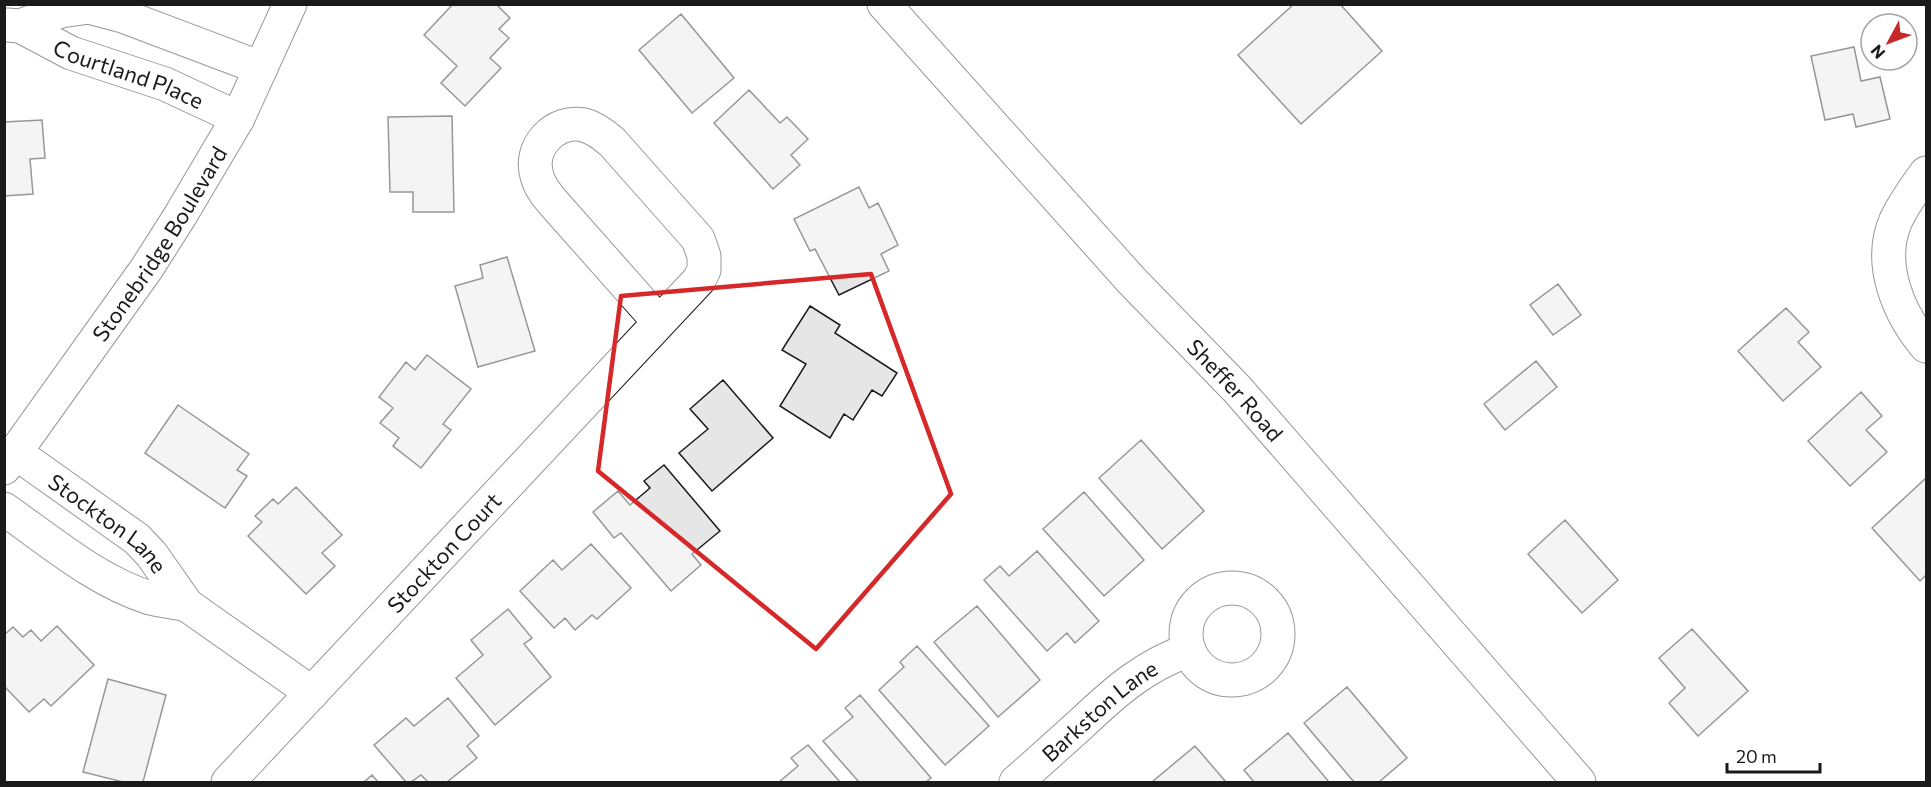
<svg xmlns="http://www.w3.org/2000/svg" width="1931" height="787" font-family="Commissioner,sans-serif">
  <rect width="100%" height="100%" fill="#fff"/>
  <!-- building -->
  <path fill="#e6e6e6" stroke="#1a1a1a" stroke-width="1.5" d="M453,4h43l14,14 -11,11 10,9 -19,20 11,10 -36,38 -24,-23 16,-17 -33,-31z
    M1294,4h46l42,47 -81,73 -63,-69z
    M681,14l53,64 -42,35 -53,-63z
    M1854,47l7,34 19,-4 10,42 -34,8 -3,-13 -28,6 -14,-64z
    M749,90l31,33 7,-6 21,22 -17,16 9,10 -27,24 -59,-66z
    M452,116l2,96h-41v-20h-23l-2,-75z
    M42,120l3,38 -15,1 3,35 -29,2v-74z
    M859,187l10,21 9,-5 20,42 -17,9 8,17 -50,24 -24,-46 -5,2 -16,-32z
    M507,257l28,94 -57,16 -23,-81 28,-8 -3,-13z
    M1558,284l23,31 -28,20 -23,-30z
    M810,306l30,19 -5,8 62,40 -15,23 -10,-6 -19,30 -9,-6 -14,24 -50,-32 26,-42 -24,-14z
    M1786,308l23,24 -11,10 23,25 -38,34 -45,-50z
    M427,355l44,34 -28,35 8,6 -30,38 -28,-22 6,-8 -19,-15 13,-15 -14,-11 27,-35 9,8z
    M1536,361l21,26 -52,43 -21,-26z
    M723,380l50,58 -61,53 -33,-38 29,-24 -18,-20z
    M1861,392l21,24 -16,14 21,22 -37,34 -42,-45z
    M178,405l71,49 -12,16 10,6 -22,32 -80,-55z
    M1141,440l63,71 -42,38 -63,-71z
    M664,465l56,66 -28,23 9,11 -30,26 -50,-58 -7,5 -21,-26 25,-21 12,14 20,-17 -6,-7z
    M1926,478v97l-6,6 -48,-53z
    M296,487l46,48 -20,18 13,13 -29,28 -58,-58 14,-14 -7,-6 18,-17 5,5z
    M1084,492l60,68 -40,36 -61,-67z
    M1565,520l53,60 -36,33 -54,-59z
    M591,544l40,44 -34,31 -5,-4 -17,15 -10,-12 -11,10 -34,-37 33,-31 9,10z
    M1037,551l62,70 -24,22 -8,-10 -20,18 -63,-71 16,-14 9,10z
    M977,606l63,74 -42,37 -64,-75z
    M508,609l24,29 -8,6 27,33 -56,48 -39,-47 27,-23 -12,-15z
    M57,626l37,39 -43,41 -7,-7 -15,13 -25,-26v-51l9,-8 10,10 8,-7 10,11z
    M1692,629l56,62 -50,45 -29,-33 16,-15 -26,-30z
    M917,646l72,80 -44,39 -66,-75 25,-23 -4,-5z
    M108,679l58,16 -23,87h-20l-40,-10z
    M1347,687l60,71 -28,24h-25l-50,-59z
    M860,695l71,83 -5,4h-67l-36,-41 30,-24 -8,-9z
    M448,698l31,38 -12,10 10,12 -30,24h-19l-7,-7 -10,7h-5l-32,-37 32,-27 8,8z
    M1288,733l41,49h-75l-10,-12z
    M808,745l32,37h-61l19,-16 -7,-8z
    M1195,746l31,36h-74z
    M372,775l6,7h-14z"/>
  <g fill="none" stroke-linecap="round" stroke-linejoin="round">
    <defs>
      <g id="minor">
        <path id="s1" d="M884,4l248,277 105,108 342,393"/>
        <path id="s2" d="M7,25l13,1 51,27 94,31 73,34"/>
        <path d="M20,26l41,-15 28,-4 34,9 138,52"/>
        <path d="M1926,173c-11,15 -22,30 -30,47 -19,43 2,93 30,126"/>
        <path id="s3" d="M16,453l121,86 15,16 35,50 125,88"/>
        <path id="s4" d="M4,468l143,-200 33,-52 58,-98 52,-114"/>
        <path d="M4,509c46,32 92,72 146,89 12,3 25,4 37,7"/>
        <circle cx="1232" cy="634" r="46"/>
        <path id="s5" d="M228,782l471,-502 5,-10v-14l-6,-17 -86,-97c-8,-7 -17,-14 -28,-17 -29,-6 -56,22 -47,51 3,12 12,22 20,31l102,115"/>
        <path id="s6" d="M1016,782c22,-19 44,-39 66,-59 34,-32 62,-57 107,-73"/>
      </g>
    </defs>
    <!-- minor casing -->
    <use href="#minor" stroke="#1a1a1a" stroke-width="35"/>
    <!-- minor -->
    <use href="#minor" stroke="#fff" stroke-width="33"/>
  </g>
  <!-- marked area -->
  <path d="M0 0H1931V787H0ZM871,274l80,220 -135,155 -218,-178 23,-175z" fill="#fff" fill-opacity=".55" fill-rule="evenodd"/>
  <path fill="none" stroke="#d62828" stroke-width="4.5" stroke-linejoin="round" d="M871,274l80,220 -135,155 -218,-178 23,-175z"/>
  <g text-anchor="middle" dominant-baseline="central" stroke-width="4.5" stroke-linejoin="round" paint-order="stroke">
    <!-- street labels -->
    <g font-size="22" fill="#1a1a1a" stroke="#fff">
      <text stroke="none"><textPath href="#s2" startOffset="132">Courtland Place</textPath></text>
      <text stroke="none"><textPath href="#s4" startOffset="273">Stonebridge Boulevard</textPath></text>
      <text stroke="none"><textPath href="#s1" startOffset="522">Sheffer Road</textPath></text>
      <text stroke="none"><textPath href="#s3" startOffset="116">Stockton Lane</textPath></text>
      <text stroke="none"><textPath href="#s5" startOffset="315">Stockton Court</textPath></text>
      <text stroke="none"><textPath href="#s6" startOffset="110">Barkston Lane</textPath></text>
    </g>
  </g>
  <!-- border -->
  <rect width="1931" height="787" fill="none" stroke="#1a1a1a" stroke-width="12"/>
  <!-- north arrow -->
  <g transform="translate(1889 42) rotate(229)"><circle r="28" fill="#ffffff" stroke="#a3a3a3" stroke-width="1.5"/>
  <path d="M0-4.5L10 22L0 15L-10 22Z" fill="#c62828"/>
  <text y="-9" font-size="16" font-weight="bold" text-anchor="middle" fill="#1a1a1a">N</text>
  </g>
  <!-- scale -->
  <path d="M1727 763v9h93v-9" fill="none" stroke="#1a1a1a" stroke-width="3"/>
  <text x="1736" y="763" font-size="18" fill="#1a1a1a" stroke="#ffffff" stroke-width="4.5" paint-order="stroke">20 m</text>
</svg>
